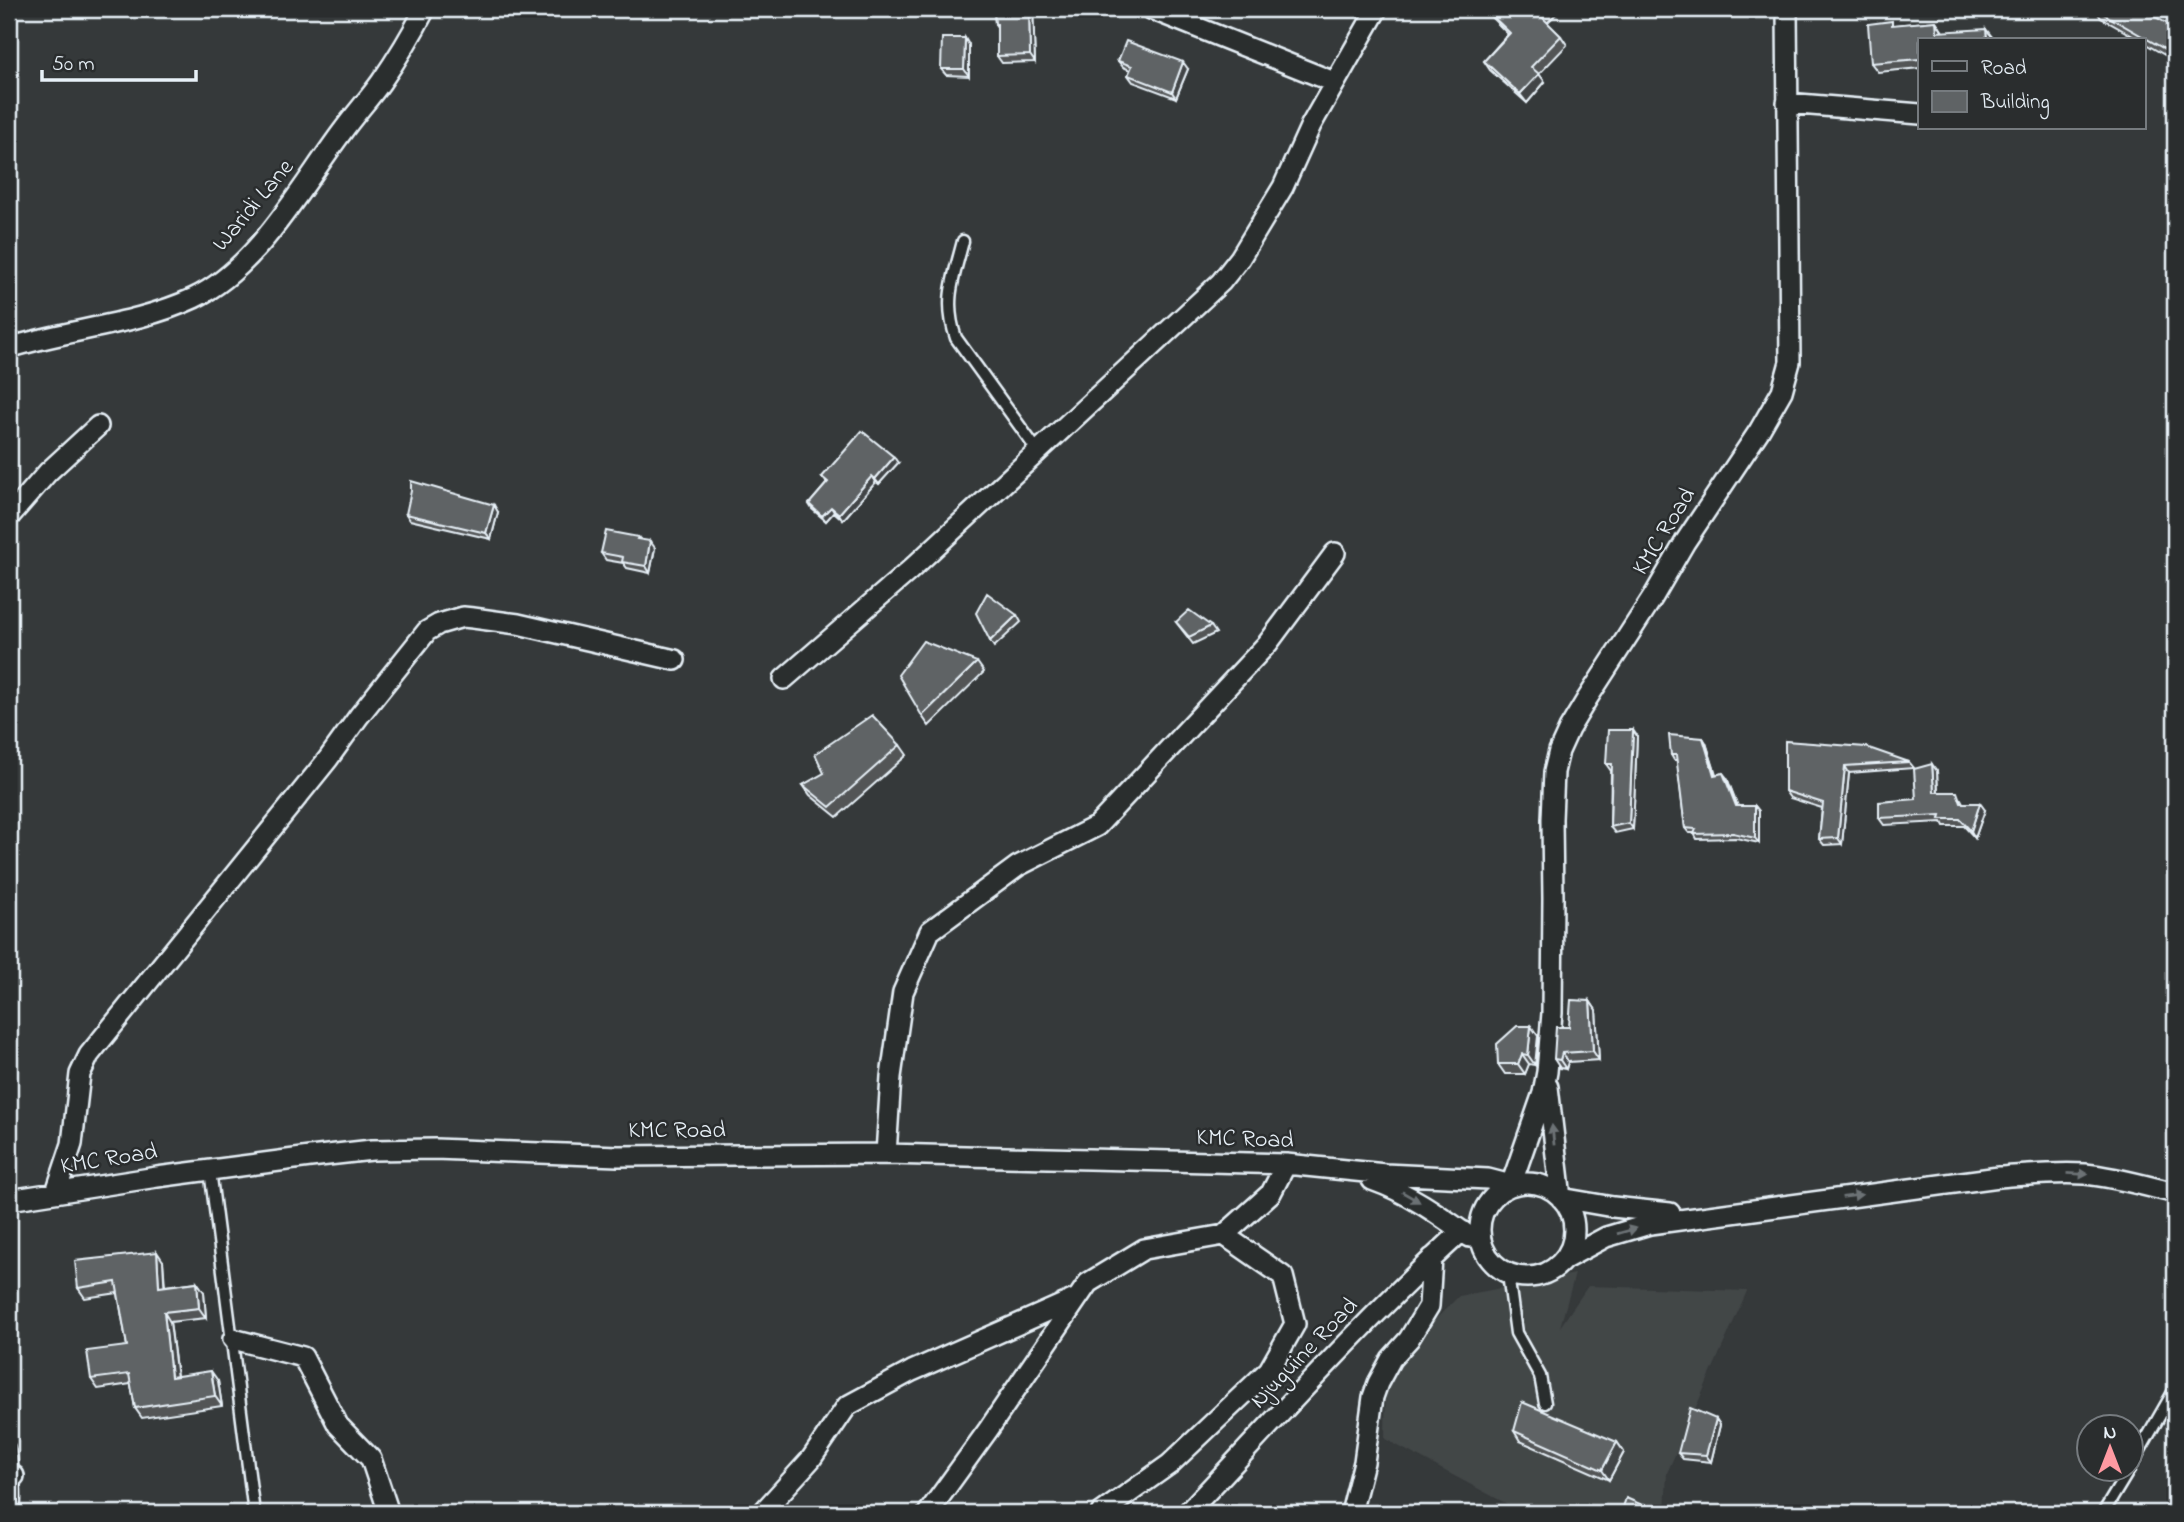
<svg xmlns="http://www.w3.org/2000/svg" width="2184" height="1522" font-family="'Indie Flower',sans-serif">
  <rect width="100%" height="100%" fill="#35393a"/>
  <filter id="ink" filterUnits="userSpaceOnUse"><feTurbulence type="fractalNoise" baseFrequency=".0143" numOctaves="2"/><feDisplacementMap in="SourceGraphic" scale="14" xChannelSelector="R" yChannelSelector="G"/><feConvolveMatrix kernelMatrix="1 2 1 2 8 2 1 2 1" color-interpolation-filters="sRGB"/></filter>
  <g filter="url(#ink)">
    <!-- built -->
    <path fill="#424647" d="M1575,1274l-15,53 28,-41 159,5 -80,182 -2,40h-80l-78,-9 -122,-65 1,-71 73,-72z"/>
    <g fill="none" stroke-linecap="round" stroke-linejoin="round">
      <defs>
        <path id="lane" d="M963,241c-9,36 -20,60 -7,97l81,112
          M210,1170l44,343
          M1508,1274l8,59 24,43 5,27
          M9,1448c4,22 8,43 5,65
          M2132,1464l43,-75
          M2103,1513l26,-43"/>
        <path id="street" d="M1151,9l183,73
          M1787,103l133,11
          M9,348c60,-19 127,-23 185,-50 63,-30 107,-111 148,-166 12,-17 27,-33 39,-50 16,-23 31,-48 44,-73
          M9,517l39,-45 50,-46
          M784,679l125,-108 312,-289 19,-24 43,-71 28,-62 66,-116
          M1548,1087l13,111 52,9 57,6
          M886,1154l5,-77 12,-85 27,-61 88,-65 79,-40 171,-183 67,-90
          M1372,1180c37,13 66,34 98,57
          M1480 1230a47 47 0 1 1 94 0a47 47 0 1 1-94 0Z
          M56,1192l16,-48 8,-70 9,-19 239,-296 31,-43 68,-85 12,-7 24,-7 10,1 45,6 157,36
          M9,1200l148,-23 153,-20 62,-7 63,-1 183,7 268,-2 400,10 99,10 103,5 23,6 32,-92 4,-21 5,-59 1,-114 -1,-80 2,-47 5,-21 10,-22 18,-30 66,-102 32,-55 74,-111 23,-40 8,-29 -3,-353
          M1565,1259l41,-22 44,-13 349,-47c29,-2 57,-5 86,-3 31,3 61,12 90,19
          M233,1339l70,18 35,68 33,34 18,54
          M9,1476h5
          M762,1513l49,-54 36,-53 65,-35 163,-72
          M928,1513l60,-83 100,-147 56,-34 80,-14
          M1101,1513l69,-49 99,-94 26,-46 -12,-48 -59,-41 47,-42 15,-29
          M1187,1513c90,-95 178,-194 275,-282
          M1351,1513l13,-51 9,-65 5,-14 13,-24 18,-20 20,-33 3,-48"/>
      </defs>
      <!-- lane casing -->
      <use href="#lane" stroke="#e8f1f8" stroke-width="15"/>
      <!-- street casing -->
      <use href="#street" stroke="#e8f1f8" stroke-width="24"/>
      <!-- lane -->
      <use href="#lane" stroke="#2a2d2e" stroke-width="10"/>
      <!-- street -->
      <use href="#street" stroke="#2a2d2e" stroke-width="19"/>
    </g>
    <!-- wall -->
    <path fill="#525557" stroke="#e8f1f8" stroke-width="2" d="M994,9h39l2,53 -33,1 -5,-7v-29l-2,-3z
      M1485,9h68l3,5 -9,9 14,13 6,9 -28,29 6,8 -18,21 -37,-33 -6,-9 24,-27 -16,-16z
      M2095,9l80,19v33l-31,-18v-3h-4l-39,-22z
      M1936,21l7,11 50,6 -73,2v28l-42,4 -7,-9 24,-38z
      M969,45v31l-23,-1 -5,-6z
      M1118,61l70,8 -12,29 -43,-16 -5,-7 2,-5 -7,-3z
      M898,463l-19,21 -3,-2 -33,38 -9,-8 -8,9 -14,-12 -3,-5 18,-21 -5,-6z
      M498,512l-7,27 -81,-19 -4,-6z
      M638,537l2,2 15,9 -5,25 -23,-5 -4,-5 -17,-3 -5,-7z
      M1017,615l4,7 -27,25 -4,-6z
      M1176,622l35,4 5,7 -23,11z
      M977,662l7,10 -55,54 -7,-10z
      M1637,736l-4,93 -18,4 -5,-6 1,-56 -5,-7z
      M1703,738l3,5 10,31 11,4 11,28h17l4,5v32l-23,-5 -39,1 -3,-6h-5l-4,-5 -8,-68h-3l-3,-5z
      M1785,741l124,21 5,6 -65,5 -7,71 -18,1 -5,-6 3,-31 -32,-10 -5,-7z
      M900,745l7,10 -70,62 -27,-22 -7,-10z
      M1937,771l1,21 23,7 2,4 22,7 -10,28 -11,-12h-20l-2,-4 -58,3 -5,-7 37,-19z
      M1590,1001l6,9 3,50 -31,2 -2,7 -6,-1 -6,-9 15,-32z
      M1538,1036l-3,29 -6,-1 -4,10h-20l-7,-10z
      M163,1261l2,25 32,-4 7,10 2,26 -36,4 7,54 41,5 4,25 -80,12 -7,-10 -4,-24 -33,5 -7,-10 36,-33 -9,-53 -33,5 -7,-10z
      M1716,1419l4,6 -9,37 -28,-3 -5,-6z
      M1514,1431l103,11 7,10 -15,28 -89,-39z"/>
    <!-- shaded-wall -->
    <path fill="#424547" stroke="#e8f1f8" stroke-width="2" d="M1029,9h4l2,53 -5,-7z
      M1936,21l6,10 1,9 -6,-8z
      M1986,29l7,9v2h-6z
      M965,38l4,7v31l-5,-7z
      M1183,62l5,7 -12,29 -4,-6z
      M1539,74l6,8 -18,21 -7,-9z
      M894,457l4,6 -19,21 -4,-5z
      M872,476l4,6 -33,38 -4,-6z
      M494,505l4,7 -7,27 -5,-6z
      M831,507l3,5 -8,9 -4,-5z
      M650,541l5,7 -5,25 -4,-7z
      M1633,730l4,6 -4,93 -4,-6z
      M1703,738l3,5 11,36 -3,-4z
      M1932,764l5,7 1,28 -4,-7z
      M1845,766l4,7 -7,71 -4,-6z
      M1723,773l4,5 12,33 -3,-5z
      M1980,803l5,7 -10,28 -4,-7z
      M1755,806l4,5v32l-4,-5z
      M1590,1001l6,9 3,50 -6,-9z
      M1531,1026l7,10 -3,29 -7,-10z
      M1562,1053l6,9 -2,7 -6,-9z
      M1522,1054l7,10 -4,10 -7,-10z
      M157,1252l6,9 2,36 -6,-10z
      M197,1282l7,10 2,26 -7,-10z
      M164,1312l6,10 8,64 -7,-9z
      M211,1371l7,10 4,25 -7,-10z
      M1716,1419l4,6 -9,37 -5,-7z
      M1617,1442l7,10 -15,28 -7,-10z
      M1647,1507l5,6h-8z"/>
    <!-- building -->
    <path fill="#5f6365" stroke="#e8f1f8" stroke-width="2" d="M994,9h35l1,46 -33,1v-32h-2z
      M1485,9h61l-6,6 21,21 -30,31 8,7 -19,20 -36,-33 26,-28z
      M2095,9h46l34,19v27z
      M1892,21v4l44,-4 1,11 49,-3 1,11h-67v19l-49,4 -3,-39z
      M942,38h23l-1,31h-23z
      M1126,41l57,21 -11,30 -44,-17 4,-9 -14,-5z
      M862,431l32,26 -19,22 -3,-3 -33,38 -8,-7 -9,9 -13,-12 19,-22 -6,-5z
      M411,481l83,24 -8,28 -80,-19 5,-23z
      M606,531l32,6 -1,2 13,2 -4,25 -24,-4 1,-5 -22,-4z
      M987,593l30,22 -27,26 -14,-28z
      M1189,610l22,16 -22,11 -13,-15z
      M923,641l54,21 -55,54 -24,-41z
      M872,715l28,30 -70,62 -27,-22 21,-12 -9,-19z
      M1608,730h25l-4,93 -19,4 2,-63h-6z
      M1669,735l34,3 11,37 9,-2 13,33h19v32l-22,-5 -39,1 2,-5 -11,-1 -9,-73h-5z
      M1785,741l81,6 43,15 -64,4 -7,72 -19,1 4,-36 -38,-12z
      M1932,764l2,28h23l4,11h19l-9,28 -11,-12h-20l1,-4 -62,3v-16l37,-3 -2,-30z
      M1571,1000l19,1 3,50 -31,2 -2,7 -6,-1 2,-32h13z
      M1517,1026h14l-3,29 -6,-1 -4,10h-20l-1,-20z
      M157,1252l2,35 38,-5 2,26 -35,4 7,65 40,-6 4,25 -80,12 -6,-34 -38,5 -4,-28 40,-5 -11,-64 -38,6 -3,-27z
      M1522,1402l95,40 -15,28 -88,-39z
      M1690,1408l26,11 -10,36 -28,-2z
      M1626,1498l21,9 -3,6h-23z"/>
    <!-- one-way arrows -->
    <defs><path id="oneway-solid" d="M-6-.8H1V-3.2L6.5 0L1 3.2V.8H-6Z" transform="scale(1.75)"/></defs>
    <g fill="#6c7275">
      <use href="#oneway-solid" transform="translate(1553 1135) rotate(-96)"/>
      <use href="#oneway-solid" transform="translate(2078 1174) rotate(3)"/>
      <use href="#oneway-solid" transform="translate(1852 1196) rotate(-7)"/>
      <use href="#oneway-solid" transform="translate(1411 1197) rotate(30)"/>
      <use href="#oneway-solid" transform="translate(1627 1231) rotate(-16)"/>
    </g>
  </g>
  <g text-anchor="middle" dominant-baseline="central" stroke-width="5" stroke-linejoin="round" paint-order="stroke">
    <!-- street labels -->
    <g font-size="24" fill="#e8f1f8" stroke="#2a2d2e">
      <text transform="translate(254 206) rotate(-50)">Waridi Lane</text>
      <text transform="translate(1665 532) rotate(-58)">KMC Road</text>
      <text x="677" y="1131">KMC Road</text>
      <text transform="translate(1245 1140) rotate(2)">KMC Road</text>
      <text transform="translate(109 1160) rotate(-9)">KMC Road</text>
      <text transform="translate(1305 1354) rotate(-46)">Njuguine Road</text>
    </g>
  </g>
  <!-- margin -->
  <rect width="2184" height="1522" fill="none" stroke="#2a2d2e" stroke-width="35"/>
  <rect x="18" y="18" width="2149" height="1487" fill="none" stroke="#e8f1f8" stroke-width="2.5" filter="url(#ink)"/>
  <!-- legend -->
  <rect x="1918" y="38" width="228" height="91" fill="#2a2d2e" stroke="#767b7f" stroke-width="2"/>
  <rect x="1932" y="61" width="35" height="10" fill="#2a2d2e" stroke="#767b7f" stroke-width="2"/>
  <text x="1981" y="74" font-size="21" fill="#e8f1f8">Road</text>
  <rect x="1932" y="91" width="35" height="21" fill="#5f6365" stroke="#767b7f" stroke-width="2"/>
  <text x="1981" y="108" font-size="21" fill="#e8f1f8">Building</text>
  <!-- north arrow -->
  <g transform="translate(2110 1448)"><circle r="33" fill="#2a2d2e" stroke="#767b7f" stroke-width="2"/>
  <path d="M0-5L12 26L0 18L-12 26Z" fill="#ff9aa2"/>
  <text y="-10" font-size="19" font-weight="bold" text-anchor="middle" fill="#e8f1f8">N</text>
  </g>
  <!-- scale -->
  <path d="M42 70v10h154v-10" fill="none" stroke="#e8f1f8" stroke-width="3.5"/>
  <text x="52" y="70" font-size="21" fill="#e8f1f8" stroke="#2a2d2e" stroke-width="5" paint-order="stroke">50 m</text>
</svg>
